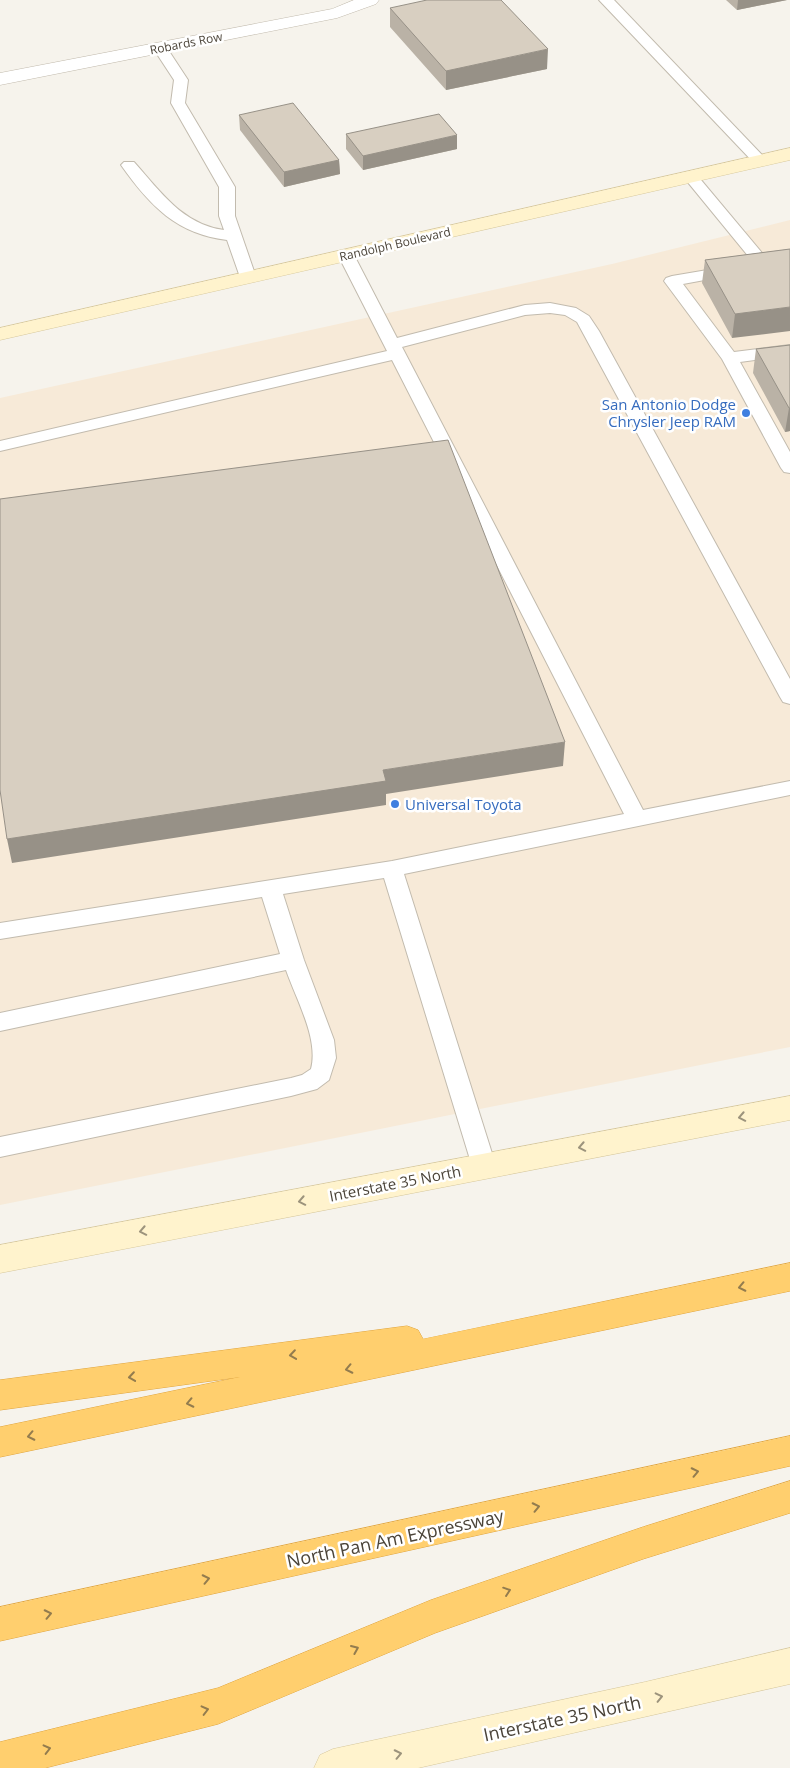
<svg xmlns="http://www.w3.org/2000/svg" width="790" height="1768" font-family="'Open Sans',sans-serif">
  <rect width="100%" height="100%" fill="#f6f3ec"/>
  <!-- commercial -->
  <path fill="#f7ead8" d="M790,220v827l-790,158v-807l612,-134z"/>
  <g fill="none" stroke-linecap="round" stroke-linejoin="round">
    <defs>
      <path id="lane" d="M599,0h15l151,158 3,3 -3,3h-10z
        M160,44l5,1 23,35 -3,23 50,84v29l21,61 -2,3h-12l-2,-3 -13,-37c-50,-6 -77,-34 -106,-75l3,-3h10c26,29 49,63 90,68l-5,-14v-29l-48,-84 3,-23 -21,-32 2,-3z
        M691,172l5,2 72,86 22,-4v10l-26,4 -6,-2 -72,-88 -3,-3 3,-3z
        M346,250l6,2 2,3 43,83 128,-33 25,-2 26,5 13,8 10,15 191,348v25l-7,-2 -3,-5 -203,-375 -12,-7 -15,-2 -25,2 -123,32 241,463 147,-29v14l-386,79 92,292 -4,7 -8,3 -8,-3 -4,-7 -88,-288 -101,16 21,66 30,80 2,18 -7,22 -12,9 -26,7 -291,61v-20l291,-59 11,-3 9,-6c8,-30 -15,-70 -25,-99l-286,61v-18l280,-59 -18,-57 -262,42v-16l392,-62 232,-47 -232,-454 -392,91v-10l387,-90 -49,-96 2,-3z
        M731,266l6,2 2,3 -2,3 -54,10 51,68 56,-7v10l-50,7 50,90v21l-6,-1 -3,-4 -59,-109 -58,-78 2,-3 6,-2z"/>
      <path id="street" d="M354,0h25l-3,4 -39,14 -337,67v-12l332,-64z"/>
      <path id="secondary" d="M790,148v12l-790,180v-12z
        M790,1096v24l-790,153v-28z
        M790,1648v36l-372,84h-104l6,-13 13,-6 312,-67z"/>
      <path id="highway" d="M790,1263v28l-790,166v-30l240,-50 -240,33v-30l407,-54 11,4 5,9z
        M790,1436v30l-790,175v-34z
        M790,1481v32l-147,46 -208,74 -217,91 -173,44h-45v-26l218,-54 213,-88 212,-73z"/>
    </defs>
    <!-- lane casing -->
    <use href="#lane" stroke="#c2bbae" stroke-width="2"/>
    <!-- street casing -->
    <use href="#street" stroke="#c2bbae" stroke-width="1"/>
    <!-- secondary casing -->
    <use href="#secondary" stroke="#d6c79b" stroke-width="1"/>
    <!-- highway casing -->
    <use href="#highway" stroke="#e0a43c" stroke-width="1"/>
    <!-- lane -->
    <use href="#lane" fill="#fff" fill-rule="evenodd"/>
    <!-- street -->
    <use href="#street" fill="#fff" fill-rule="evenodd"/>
    <!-- secondary -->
    <use href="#secondary" fill="#fff3cd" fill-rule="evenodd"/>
    <!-- highway -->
    <use href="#highway" fill="#ffcf6e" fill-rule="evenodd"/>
  </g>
  <!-- wall -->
  <path fill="#bab2a6" d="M726,0h61l-50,10z
    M390,8l157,61 -101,21 -56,-63z
    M239,115l100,45 1,14 -56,13 -44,-57z
    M346,134l111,15 -94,21 -17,-21z
    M790,249l-58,89 -30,-55 3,-23z
    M790,345v86l-5,1 -32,-59 3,-24z"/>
  <!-- shaded-wall -->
  <path fill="#979187" d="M738,0h49l-50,10z
    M548,49l-1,20 -101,21v-19z
    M457,135v14l-94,21v-14z
    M339,160l1,14 -56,13v-15z
    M790,307v24l-58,7 3,-24z
    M789,408h1v23l-5,1z
    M565,742l-2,24 -177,28v11l-374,58 -5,-24 376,-69z"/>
  <!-- building -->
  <path fill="#d8cfc1" stroke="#979187" d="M427,0h74l47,49 -102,22 -56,-63z
    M293,103l46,57 -55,12 -45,-57z
    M439,114l18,21 -94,21 -17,-22z
    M790,249v58l-55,7 -30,-54z
    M790,345v63h-1l-33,-59z
    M448,440l117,302 -182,28 3,11 -379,58 -7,-49v-291z"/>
  <!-- one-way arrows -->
  <defs><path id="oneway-chevron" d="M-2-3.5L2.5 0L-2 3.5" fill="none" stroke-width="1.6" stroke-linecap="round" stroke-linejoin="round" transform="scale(1.25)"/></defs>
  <g stroke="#9c937c">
    <use href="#oneway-chevron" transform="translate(742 1117) rotate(169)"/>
    <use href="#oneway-chevron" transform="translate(582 1147) rotate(169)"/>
    <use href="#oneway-chevron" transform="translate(302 1201) rotate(169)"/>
    <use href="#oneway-chevron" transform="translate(143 1231) rotate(169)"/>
    <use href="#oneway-chevron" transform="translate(659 1697) rotate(-13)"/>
    <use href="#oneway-chevron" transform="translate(398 1754) rotate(-12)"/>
  </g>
  <g stroke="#937c4e">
    <use href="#oneway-chevron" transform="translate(742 1287) rotate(168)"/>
    <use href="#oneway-chevron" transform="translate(293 1355) rotate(172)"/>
    <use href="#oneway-chevron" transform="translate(349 1369) rotate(168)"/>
    <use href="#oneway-chevron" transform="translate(132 1377) rotate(172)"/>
    <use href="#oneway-chevron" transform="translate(190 1403) rotate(168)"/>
    <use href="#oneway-chevron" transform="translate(31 1436) rotate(168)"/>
    <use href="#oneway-chevron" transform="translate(695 1472) rotate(-12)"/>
    <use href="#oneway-chevron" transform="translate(536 1507) rotate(-12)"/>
    <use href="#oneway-chevron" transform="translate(206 1579) rotate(-12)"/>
    <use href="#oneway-chevron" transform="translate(507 1591) rotate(-19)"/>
    <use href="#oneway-chevron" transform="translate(48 1614) rotate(-12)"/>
    <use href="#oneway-chevron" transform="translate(355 1649) rotate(-23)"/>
    <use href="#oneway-chevron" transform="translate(205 1710) rotate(-14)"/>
    <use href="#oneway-chevron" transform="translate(47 1749) rotate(-14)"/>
  </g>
  <!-- markers -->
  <g fill="#3f7fe0" stroke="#fff" stroke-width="2">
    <circle cx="746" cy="413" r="5"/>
    <circle cx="395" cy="804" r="5"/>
  </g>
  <g text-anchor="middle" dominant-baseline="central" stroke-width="5" stroke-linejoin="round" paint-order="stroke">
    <!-- far-street labels -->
    <g font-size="12" fill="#4b4439" stroke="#fff">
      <text transform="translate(186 43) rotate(-11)">Robards Row</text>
      <text transform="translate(395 244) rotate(-13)">Randolph Boulevard</text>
    </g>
    <!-- shop labels -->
    <g font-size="15" fill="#366cbe" stroke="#fff" text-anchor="end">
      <text x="736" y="404">San Antonio Dodge<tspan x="736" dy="17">Chrysler Jeep RAM</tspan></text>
      <text x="405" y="804" text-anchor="start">Universal Toyota</text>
    </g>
    <!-- street labels -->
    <g font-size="15" fill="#4b4439" stroke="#fff">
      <text transform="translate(395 1183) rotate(-11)">Interstate 35 North</text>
    </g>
    <!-- near-street labels -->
    <g font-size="18" fill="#4b4439" stroke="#fff">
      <text transform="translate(395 1538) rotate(-12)">North Pan Am Expressway</text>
      <text transform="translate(562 1718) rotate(-12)">Interstate 35 North</text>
    </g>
  </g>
</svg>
